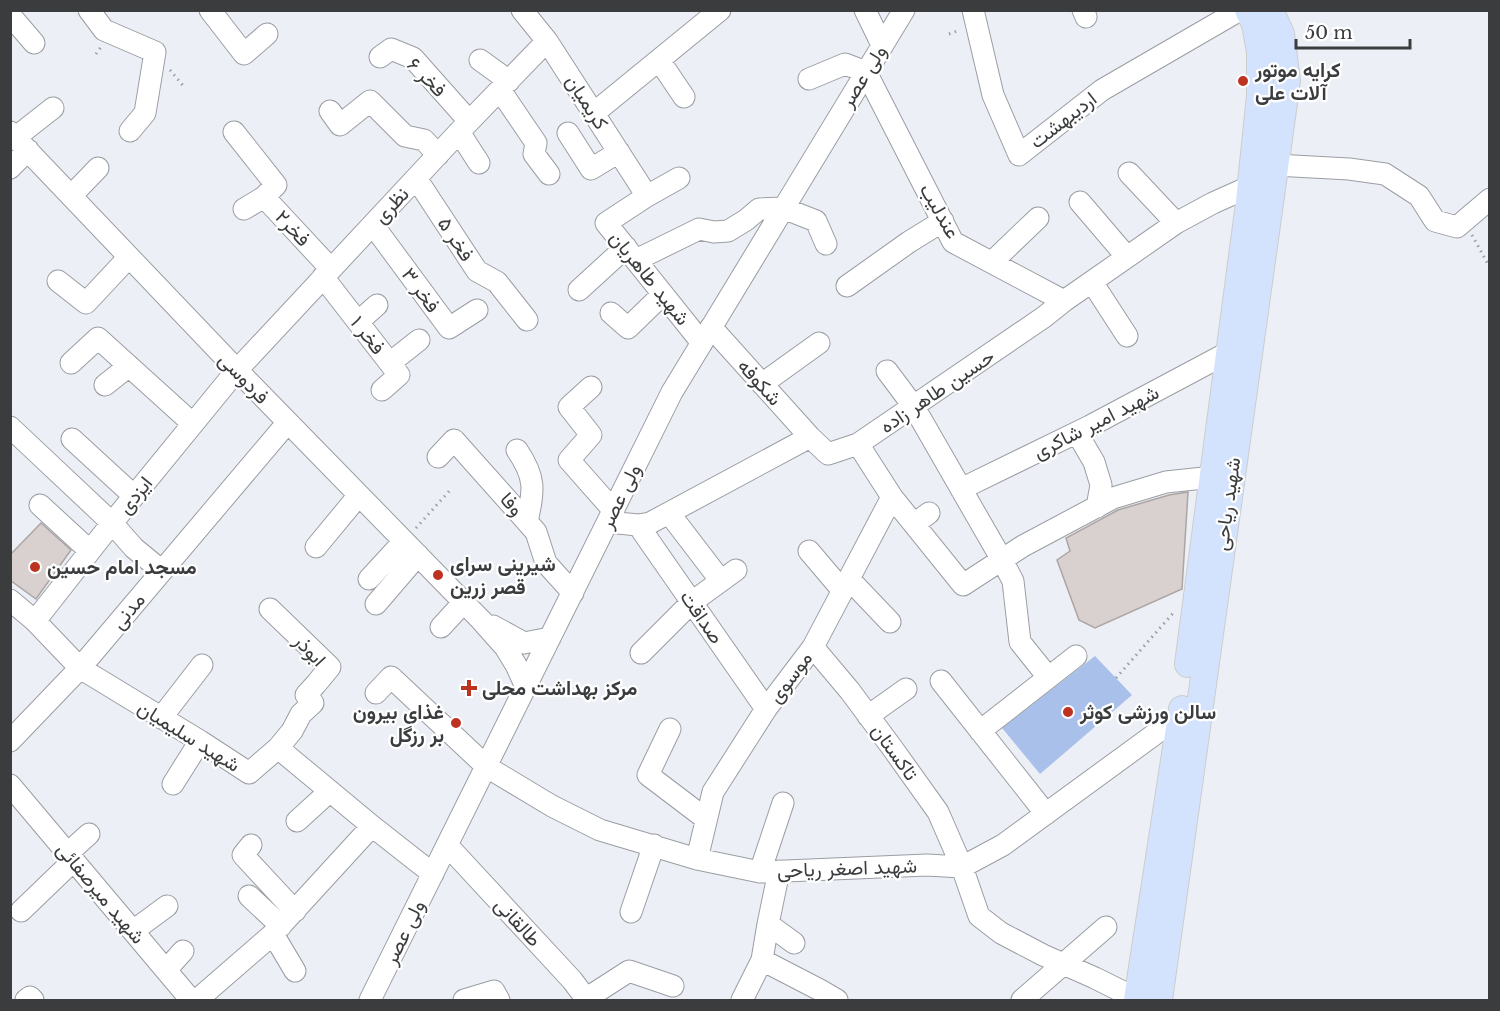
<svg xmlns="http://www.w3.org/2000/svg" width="1500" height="1011" font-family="'Libre Baskerville',Vazirmatn,serif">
  <rect width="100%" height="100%" fill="#ecf0f6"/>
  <!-- green -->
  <path fill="#a9c0ea" d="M1095,656l37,39 -92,79 -38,-46z"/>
  <!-- building -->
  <path fill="#d9d1cf" stroke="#ada5a4" stroke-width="1.5" d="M1188,492l-6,97 -87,39 -16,-8 -22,-60 13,-9 -4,-13 52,-28 51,-15z
    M41,523l30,27 -35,49 -26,-19v-25z"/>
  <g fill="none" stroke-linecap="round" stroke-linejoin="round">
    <defs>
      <path id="minor" d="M89,10l15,20 51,22 -10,61 -15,18
        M210,10l34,44 23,-20
        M522,10l25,31 100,155
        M865,10l17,35
        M973,10l20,85 26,60 83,-65 138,-80
        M1083,10l3,7
        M10,15l24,28
        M380,57l11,-8 22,9 56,63
        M480,60l29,21
        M659,60l25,37
        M809,79l36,-15 21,8 87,170 111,59
        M500,90l36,53 -2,11 15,20
        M330,111l10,14 30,-24 35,35 19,4 14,15
        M594,113l126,-103
        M10,132l227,238 244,250 24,27 11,18 10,22
        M234,132l42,53 -12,12 67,72
        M459,132l20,31
        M568,133l23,36 28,-17
        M16,137l37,-29
        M1275,165l74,4 36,5 34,22 16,25 22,6 33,-28
        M10,168l18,-18
        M1129,173l47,50
        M416,178l61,93 20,11 30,38
        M679,178l-32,18 -41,27 96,120
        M71,196l27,-28
        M1080,202l47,55
        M244,209l20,-12
        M373,225l76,103 28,-18
        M636,260l63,-31 15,3 14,-1 18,-11 13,-11 24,-1 33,13 10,23
        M992,262l46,-44
        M323,277l76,98 -17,15
        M58,281l28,22 43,-46
        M1092,282l35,54
        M847,286l62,-44 34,-21
        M579,290l47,-43
        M611,313l17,15 35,-34
        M358,322l19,-17
        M711,327l99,110
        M71,363l27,-25 95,86
        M390,363l29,-23
        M887,371l27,36 88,153 11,21 7,61 28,35
        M762,384l57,-41
        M105,385l24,-19
        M591,387l-22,20 22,28 -22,25 45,51
        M10,427l102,96 22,25 28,23
        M1077,433l17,29 7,23 -4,22
        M72,439l62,57
        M858,444l34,53 71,88 60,-39 90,-48 53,-16 47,-5
        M517,450c19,28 17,39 10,72
        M438,457l16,-17 82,92 10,31 27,30
        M961,489l129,-63 139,-74
        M40,505l50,46
        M669,513l52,68
        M608,522l30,3 12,-2 160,-86 18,17 30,-10 186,-127 20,-16 112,-78 37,-20 38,-17
        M914,524l15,-11
        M638,525l128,184
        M316,547l43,-52
        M809,551l34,40
        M369,579l35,-38
        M849,579l41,43
        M10,600l25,21 45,47 120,73 49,32 29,-25 94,78 61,48
        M376,604l42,-49
        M270,609l60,58 -14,17 -10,11 7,8 -12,11 -9,17 -14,17
        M35,621l77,-98 125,-153 222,-238 88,-91
        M493,626l31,17 26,-5
        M441,627l23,-25
        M813,647l37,44 43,58 45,63 24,55 17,49 22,17 42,22 52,23 42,21
        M641,653l51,-51 44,-32
        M941,681l105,133
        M376,693l15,-16 96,90 65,39 48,24 97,29 63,13 167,-7 35,2 41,-22 178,-130
        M868,716l38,-27
        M161,718l41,-53
        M670,729l-22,46 58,44
        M980,731l96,-75
        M10,741l70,-73 208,-246
        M173,784l27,-43
        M10,785l181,215
        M297,821l33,-30
        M251,845l-8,10 52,56
        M447,845l125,135 15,20
        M68,853l21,-19
        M697,859l16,-67 53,-83 47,-62 79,-150
        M760,872l23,-69
        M249,896l32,30
        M21,911l53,-51
        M631,912l23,-67
        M768,924l26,19
        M133,931l34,-25
        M273,934l22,37
        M762,960l58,30 17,10
        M166,970l17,-19
        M26,1000l4,-3 3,3
        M197,1000l76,-66 99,-108
        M370,1000l302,-608 232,-382
        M464,1000l30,-9 5,9
        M584,1000l45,-29 44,15
        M742,1000l20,-40 6,-36 11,-53
        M1022,1000l84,-73"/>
      <path id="major" d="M1188,664l60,-453 12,-115v-44l-5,-28 -7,-14
        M1137,1000l45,-291
        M1159,1000l128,-919 -6,-47 -11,-24"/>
    </defs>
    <!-- minor casing -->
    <use href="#minor" stroke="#9a9da3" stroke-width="23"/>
    <!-- major casing -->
    <use href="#major" stroke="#cccccd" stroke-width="28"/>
    <!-- path -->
    <path stroke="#9c9fa3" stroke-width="3" stroke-dasharray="1.5 4.5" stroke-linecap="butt" d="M949,34l11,-4
      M96,54l5,-7
      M170,70l15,18
      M1472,235l18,33
      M416,528l36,-40
      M1116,678l59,-67"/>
    <!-- minor -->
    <use href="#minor" stroke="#fff" stroke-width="21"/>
    <!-- major -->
    <use href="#major" stroke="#d4e3fd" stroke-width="26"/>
  </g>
  <!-- markers -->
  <g fill="#be3221" stroke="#fff" stroke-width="2">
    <circle cx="1243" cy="81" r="6"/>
    <circle cx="35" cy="567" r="6"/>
    <circle cx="438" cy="575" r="6"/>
    <path d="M466 679h6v6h6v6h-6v6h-6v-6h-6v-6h6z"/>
    <circle cx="1068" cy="712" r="6"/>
    <circle cx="456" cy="723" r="6"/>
  </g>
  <g text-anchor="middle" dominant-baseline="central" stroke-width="4.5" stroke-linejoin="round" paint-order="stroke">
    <!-- poi labels -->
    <g font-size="20" font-weight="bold" fill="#3a3c3e" stroke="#fff" text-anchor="start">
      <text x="1255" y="70">کرایه موتور<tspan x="1255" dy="23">آلات علی</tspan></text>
      <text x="450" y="564">شیرینی سرای<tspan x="450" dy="23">قصر زرین</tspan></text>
      <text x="47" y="567">مسجد امام حسین</text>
      <text x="482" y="688">مرکز بهداشت محلی</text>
      <text x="444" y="712" text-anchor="end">غذای بیرون<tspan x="444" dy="23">بر رزگل</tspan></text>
      <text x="1080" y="712">سالن ورزشی کوثر</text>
    </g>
    <!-- street labels -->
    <g font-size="20" fill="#3a3c3e" stroke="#fff">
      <text transform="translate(863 76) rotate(-58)">ولی عصر</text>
      <text transform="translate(427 77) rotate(45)">فخر ۶</text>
      <text transform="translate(587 102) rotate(57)">کریمیان</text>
      <text transform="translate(1063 120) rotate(-38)">اردیبهشت</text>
      <text transform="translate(391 205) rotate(-47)">نظری</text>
      <text transform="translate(940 211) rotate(60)">عندلیب</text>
      <text transform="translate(293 228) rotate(47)">فخر۲</text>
      <text transform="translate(456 239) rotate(57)">فخر ۵</text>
      <text transform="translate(650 278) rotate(51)">شهید طاهریان</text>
      <text transform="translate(421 290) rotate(54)">فخر ۳</text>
      <text transform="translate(368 335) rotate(52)">فخر ۱</text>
      <text transform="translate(244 378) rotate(46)">فردوسی</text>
      <text transform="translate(760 382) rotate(48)">شکوفه</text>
      <text transform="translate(937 391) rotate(-34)">حسین طاهر زاده</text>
      <text transform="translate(1096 422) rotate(-27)">شهید امیر شاکری</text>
      <text transform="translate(135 495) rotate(-51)">ایزدی</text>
      <text transform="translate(620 496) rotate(-64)">ولی عصر</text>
      <text transform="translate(512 504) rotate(48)">وفا</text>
      <text transform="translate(1227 504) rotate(-82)">شهید ریاحی</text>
      <text transform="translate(128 611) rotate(-50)">مدنی</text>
      <text transform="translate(702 617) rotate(55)">صداقت</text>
      <text transform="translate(310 650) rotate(47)">ابوذر</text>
      <text transform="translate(790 677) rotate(-53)">موسوی</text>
      <text transform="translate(189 736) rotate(32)">شهید سلیمیان</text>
      <text transform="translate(895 752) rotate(54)">تاکستان</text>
      <text transform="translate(847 868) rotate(-2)">شهید اصغر ریاحی</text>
      <text transform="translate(101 893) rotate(50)">شهید میرصفائی</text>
      <text transform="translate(518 922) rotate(47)">طالقانی</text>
      <text transform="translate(404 932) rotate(-64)">ولی عصر</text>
    </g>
  </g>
  <!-- border -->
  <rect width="1500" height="1011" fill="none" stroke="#3a3c3e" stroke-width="24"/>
  <!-- scale -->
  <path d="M1296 39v9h114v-9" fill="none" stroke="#3a3c3e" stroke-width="3"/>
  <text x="1305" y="39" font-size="18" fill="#3a3c3e" stroke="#ffffff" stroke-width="4.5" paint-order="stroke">50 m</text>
</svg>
